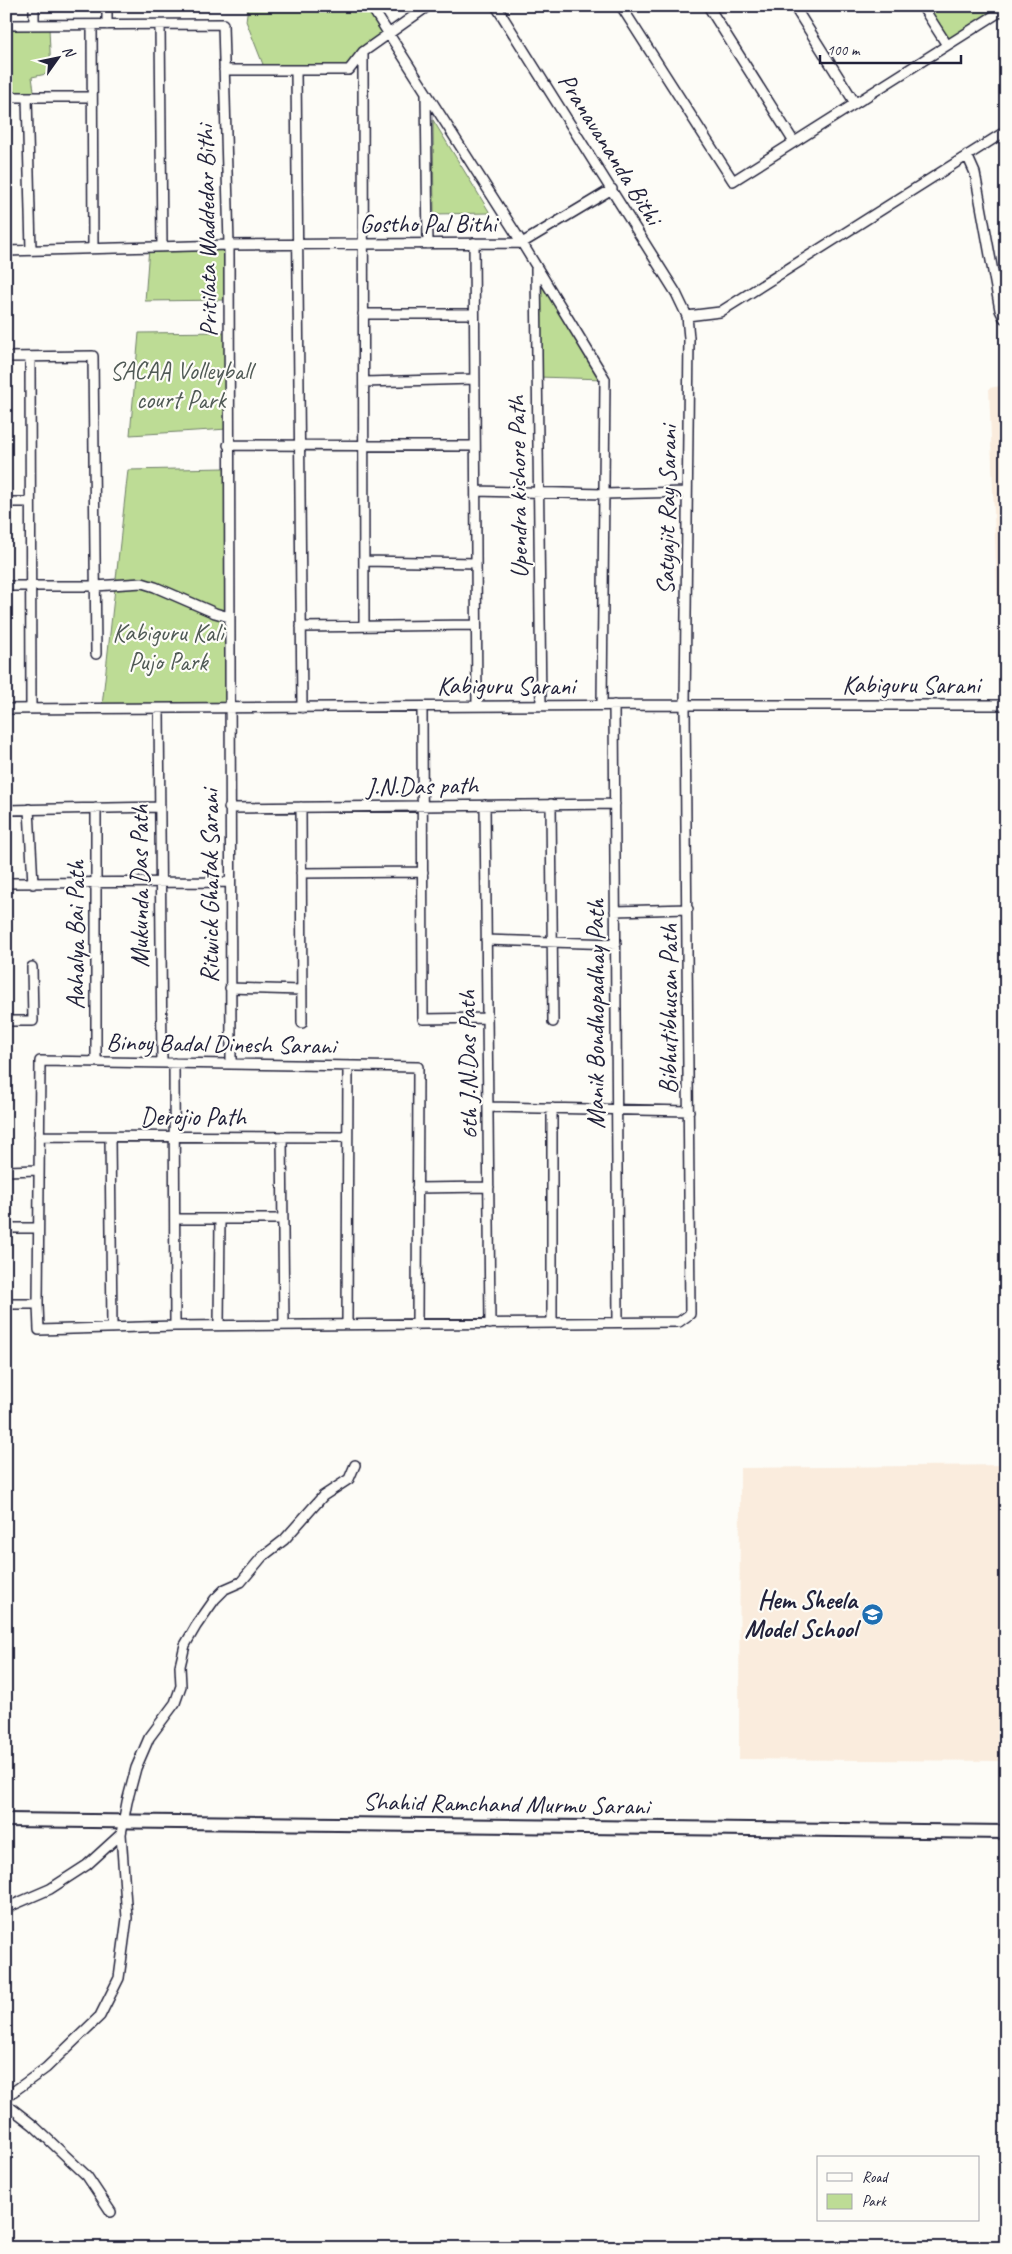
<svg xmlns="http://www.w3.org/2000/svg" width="1012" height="2254" font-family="Caveat,sans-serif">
  <rect width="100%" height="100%" fill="#fdfcf7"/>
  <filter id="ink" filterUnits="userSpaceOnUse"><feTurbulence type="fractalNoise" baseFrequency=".02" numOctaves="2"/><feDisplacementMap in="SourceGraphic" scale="10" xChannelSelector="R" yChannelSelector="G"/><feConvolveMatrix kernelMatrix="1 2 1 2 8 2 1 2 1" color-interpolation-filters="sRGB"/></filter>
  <g filter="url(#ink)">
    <!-- built -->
    <path fill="#faecdd" d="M1006,385v302h-5l-12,-299z
      M1006,1465v296l-267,-2 1,-291z"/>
    <!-- green -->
    <path fill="#bddc95" stroke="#707f68" d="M248,6h120l18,29 -41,35 -81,-3 -18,-46z
      M922,6h81l-56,39z
      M6,26l43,2 2,45 -19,4 3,20h-29z
      M433,120l57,93 -56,1z
      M226,246l1,54 -82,1 4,-54z
      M539,276l66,103 -68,-2z
      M226,332l2,97 -98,6 9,-102z
      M225,468l4,240 -127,-2 26,-236z"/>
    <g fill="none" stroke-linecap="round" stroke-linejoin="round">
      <defs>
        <path id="street" d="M34,6v19
          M107,6v19
          M371,6l151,237 83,136 -3,326
          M621,6l112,175 273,-173
          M708,6l86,136
          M794,6l61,97
          M922,6l25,39
          M6,25l217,-1 6,221 2,819
          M92,25l1,223
          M160,25l2,222
          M363,52l1,574
          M224,70h125l14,-18 65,-46
          M296,70l6,638
          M426,94l2,150
          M6,97h86
          M27,97l4,153
          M967,155l8,18 25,137 4,8h2
          M474,243l3,463
          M6,251l223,-6 293,-2 90,-54
          M536,269l5,437
          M363,314h111
          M687,316l33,-4 286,-181
          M6,357l87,-1 3,298
          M30,357l1,352
          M364,382l111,-3
          M228,445l247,1
          M476,491l128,3 82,-2
          M6,502h24
          M364,561l112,2
          M6,586h89l47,-3 13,4 60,26 14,4
          M301,627l175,-2
          M614,705l4,617
          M422,707l1,312 64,-1
          M6,709l679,-4h321
          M159,709l3,354
          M551,804l2,218
          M485,805l5,519
          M301,807l1,216
          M96,808v254
          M229,808l386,-4
          M29,809l4,75
          M6,810l154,-3
          M301,873l122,-1
          M6,883l224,-1
          M615,911l73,-2
          M486,940l130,4
          M230,988l71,2
          M6,1021h27l-1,-54
          M174,1063l1,263
          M488,1107l201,4
          M39,1136l308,1
          M110,1137l2,191
          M282,1137l2,188
          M6,1171l33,-1
          M417,1188l72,-1
          M175,1219h108
          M6,1228h32
          M6,1304h32l2,-243 378,6 -1,258
          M38,1304l1,26 136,-4 504,-4 11,-8 -5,-609 4,-367 -2,-22 -11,-23 -180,-287
          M552,1323v-215
          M219,1325l1,-106
          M347,1325l1,-259
          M6,1908l44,-19 37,-24 34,-31 6,-32 9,-34 13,-30 26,-35 6,-17 -1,-20 5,-21 11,-19 19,-27 10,-10 16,-7 21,-25 22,-17 39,-44 26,-17 6,-14
          M6,2097l40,-29 54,-52 19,-38 8,-60 -6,-84
          M6,2104l27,21 54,51 24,36"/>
        <path id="secondary" d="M6,1820l1000,12"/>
      </defs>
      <!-- street casing -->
      <use href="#street" stroke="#22223b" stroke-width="12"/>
      <!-- secondary casing -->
      <use href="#secondary" stroke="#22223b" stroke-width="16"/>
      <!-- street -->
      <use href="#street" stroke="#fdfcf7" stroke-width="9"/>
      <!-- secondary -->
      <use href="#secondary" stroke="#fdfcf7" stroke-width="12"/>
    </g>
  </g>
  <!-- icons -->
  <defs>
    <symbol id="school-disc" viewBox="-11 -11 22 22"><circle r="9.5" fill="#1f6fb2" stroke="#fdfcf7"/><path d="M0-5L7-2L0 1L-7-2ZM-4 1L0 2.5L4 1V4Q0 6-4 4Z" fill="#fff"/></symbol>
  </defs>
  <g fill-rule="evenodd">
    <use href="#school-disc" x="860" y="1602" width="25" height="25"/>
  </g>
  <g text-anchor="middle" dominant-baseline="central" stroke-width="4.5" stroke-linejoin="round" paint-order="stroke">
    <!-- street labels -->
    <g font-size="25" fill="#22223b" stroke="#fdfcf7">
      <text transform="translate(610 149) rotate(58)">Pranavananda Bithi</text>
      <text x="428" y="224">Gostho Pal Bithi</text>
      <text transform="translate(207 231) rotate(-91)">Pritilata Waddedar Bithi</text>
      <text transform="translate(518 487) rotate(-91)">Upendra kishore Path</text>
      <text transform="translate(667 510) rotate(-89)">Satyajit Ray Sarani</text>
      <text x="911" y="685">Kabiguru Sarani</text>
      <text x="506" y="686">Kabiguru Sarani</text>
      <text transform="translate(422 786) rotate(-1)">J.N.Das path</text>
      <text transform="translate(140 886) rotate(-90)">Mukunda Das Path</text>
      <text transform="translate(210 886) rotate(-90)">Ritwick Ghatak Sarani</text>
      <text transform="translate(76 935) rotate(-90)">Aahalya Bai Path</text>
      <text transform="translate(669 1009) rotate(-90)">Bibhutibhusan Path</text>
      <text transform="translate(596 1014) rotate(-90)">Manik Bondhopadhay Path</text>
      <text transform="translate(221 1044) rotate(1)">Binoy Badal Dinesh Sarani</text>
      <text transform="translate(468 1065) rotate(-91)">6th J.N.Das Path</text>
      <text x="193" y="1117">Derojio Path</text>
      <text transform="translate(506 1804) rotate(1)">Shahid Ramchand Murmu Sarani</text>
    </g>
    <!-- park labels -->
    <g font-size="25" fill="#505a56" stroke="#fdfcf7">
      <text x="181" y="371">SACAA Volleyball<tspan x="181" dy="29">court Park</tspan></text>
      <text x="168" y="633">Kabiguru Kali<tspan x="168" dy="29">Pujo Park</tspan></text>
    </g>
    <!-- poi labels -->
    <g font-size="25" font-weight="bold" fill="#22223b" stroke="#fdfcf7" text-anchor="end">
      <text x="857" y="1600">Hem Sheela<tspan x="857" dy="29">Model School</tspan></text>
    </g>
  </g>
  <!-- margin -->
  <rect width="1012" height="2254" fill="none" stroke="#fdfcf7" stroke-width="25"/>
  <rect x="12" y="12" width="987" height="2229" fill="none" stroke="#22223b" stroke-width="2" filter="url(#ink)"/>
  <!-- legend -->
  <rect x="817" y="2156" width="162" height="65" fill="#fdfcf7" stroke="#a5a5ac"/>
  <rect x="827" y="2173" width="25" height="8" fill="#fdfcf7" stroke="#a5a5ac"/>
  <text x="862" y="2182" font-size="15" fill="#22223b">Road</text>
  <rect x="827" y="2194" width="25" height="15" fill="#bddc95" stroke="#a5a5ac"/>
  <text x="862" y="2206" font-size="15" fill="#22223b">Park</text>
  <!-- north arrow -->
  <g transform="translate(58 58) rotate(57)" stroke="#fdfcf7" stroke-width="4" paint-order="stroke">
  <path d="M0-4L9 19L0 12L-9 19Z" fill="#22223b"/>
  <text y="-8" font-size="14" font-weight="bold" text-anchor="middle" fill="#22223b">N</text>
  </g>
  <!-- scale -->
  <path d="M820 55v8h141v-8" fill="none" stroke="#22223b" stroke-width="2.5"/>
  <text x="827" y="55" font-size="15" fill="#22223b" stroke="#fdfcf7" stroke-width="4" paint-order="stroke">100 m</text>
</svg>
